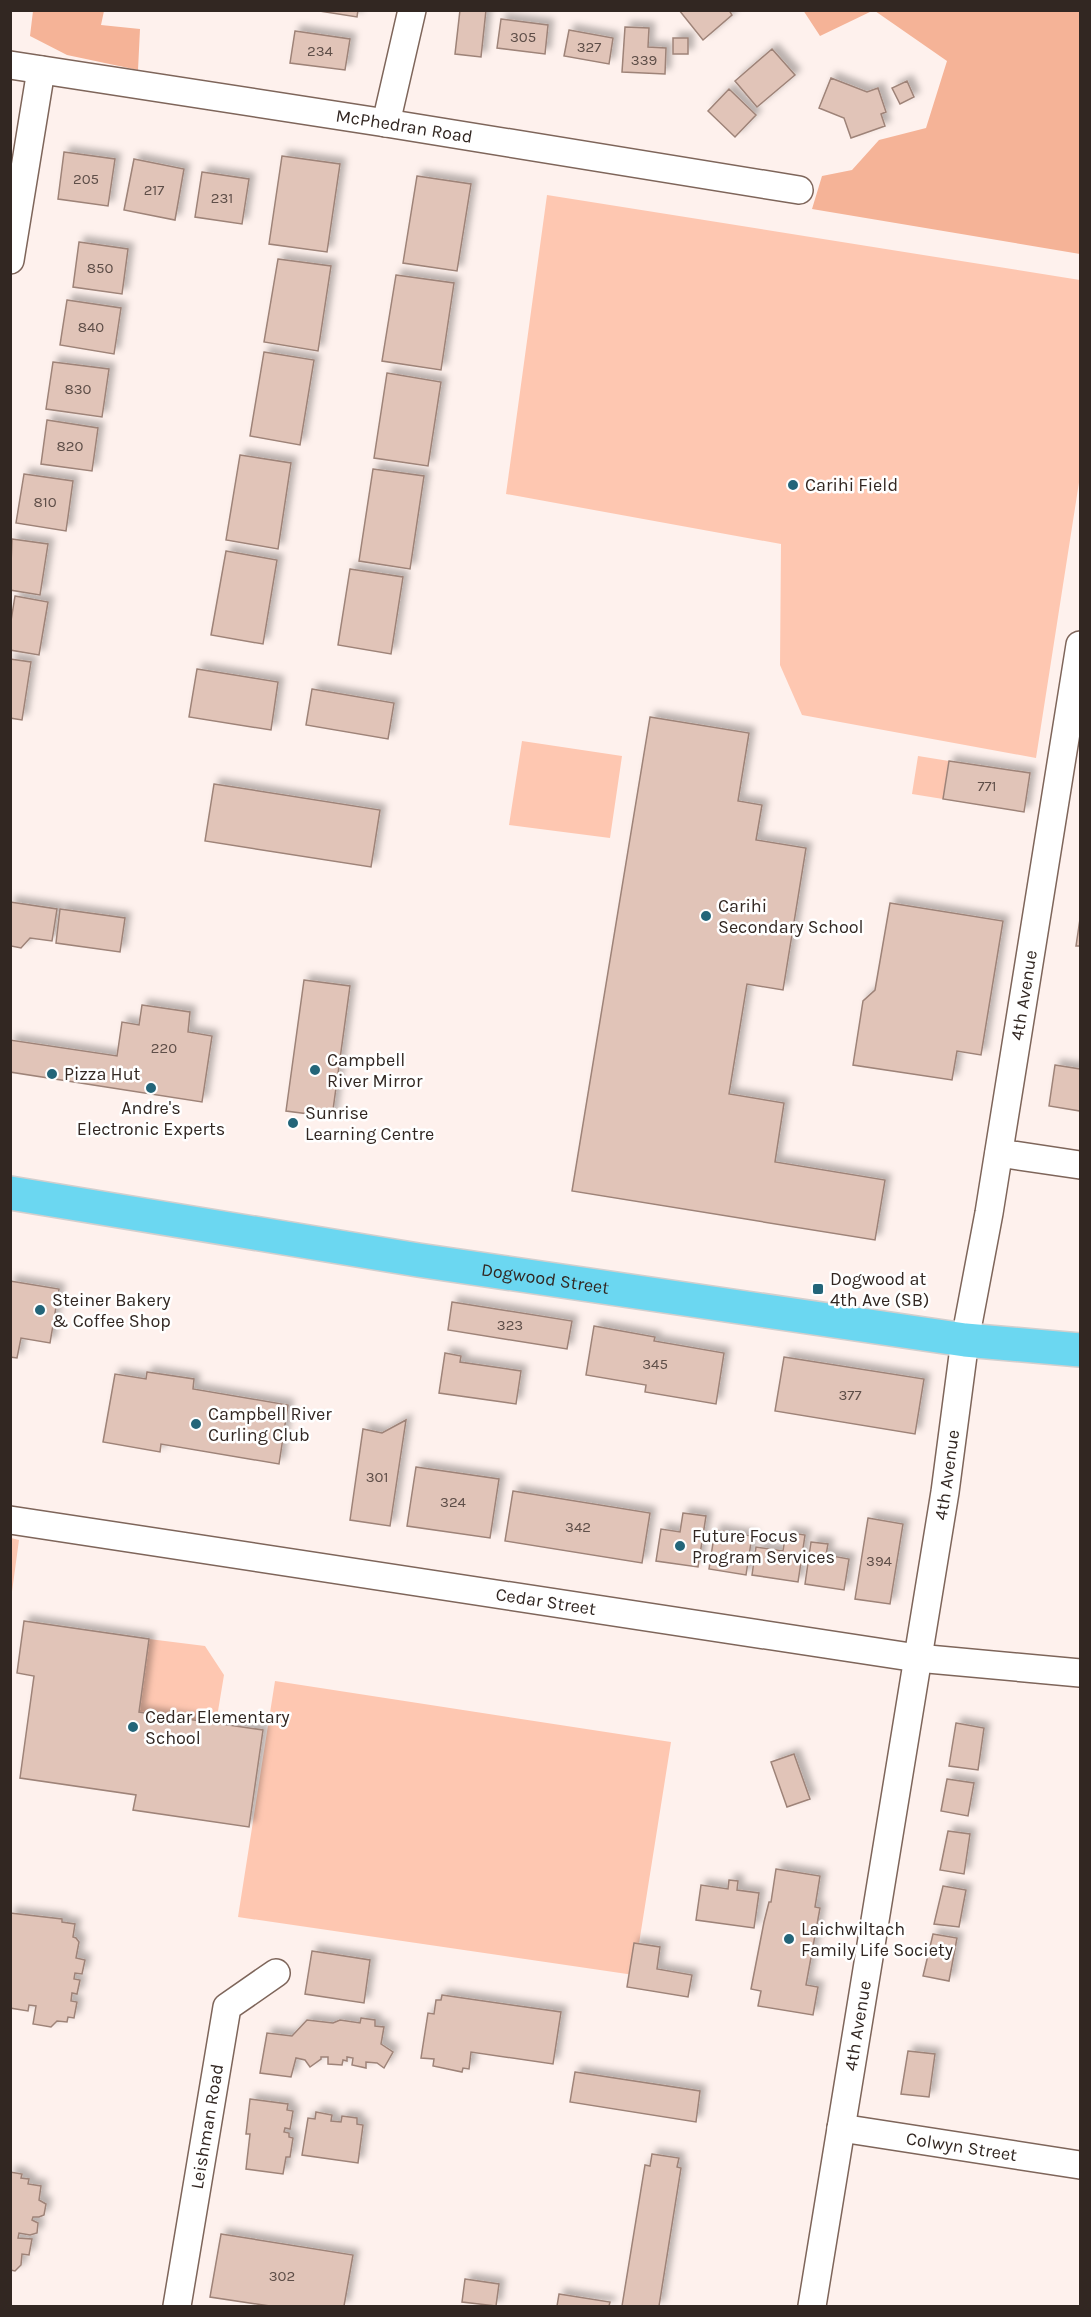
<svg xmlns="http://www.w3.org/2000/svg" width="1091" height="2317" font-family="Karla,sans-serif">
  <defs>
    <filter id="shadow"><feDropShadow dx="5.5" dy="-5.5" stdDeviation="3" flood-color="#0004"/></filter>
  </defs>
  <rect width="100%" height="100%" fill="#fef1ed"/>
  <!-- green -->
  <path fill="#fec7b1" d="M547,195l533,85v196l-44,282 -234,-43 -22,-50 1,-121 -275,-50z
    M522,741l100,15 -12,82 -101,-13z
    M918,756l31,5 -6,38 -31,-5z
    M11,1538l8,2 -8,59 -1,-61z
    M149,1639l56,7 19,29 -8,48 -77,-11z
    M275,1681l396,61 -37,233 -396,-58z"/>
  <!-- forest -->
  <path fill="#f5b397" d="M803,10h69v1l-52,25z
    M33,11h71l-3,14 39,4 -2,41 -71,-15 -37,-19z
    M875,11h205v243l-268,-45 10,-33 30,-6 27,-30 47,-12 21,-67z"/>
  <!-- building -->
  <path fill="#e1c4b8" stroke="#9e8378" stroke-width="1.5" filter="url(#shadow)" d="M313,10h45l-1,7z
    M460,10h26l-5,47 -26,-3z
    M679,10h50l3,5 -29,25z
    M501,19l47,6 -3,29 -48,-6z
    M625,27l24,1 -1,19 18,1 -1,26 -43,-2z
    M569,30l44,8 -4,26 -45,-8z
    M295,31l55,8 -5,31 -55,-7z
    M673,38h15v16h-15z
    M772,49l23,26 -38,32 -22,-26z
    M831,78l36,14 11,-4 8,24 -5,2 4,12 -34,12 -7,-20 -25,-10z
    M907,81l7,16 -14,7 -8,-16z
    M729,89l27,26 -21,22 -27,-26z
    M64,152l51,7 -7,47 -50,-7z
    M282,156l58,8 -13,88 -58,-8z
    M134,159l50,10 -9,51 -51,-10z
    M202,172l47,7 -7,45 -47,-7z
    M417,176l54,8 -14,87 -54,-8z
    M79,242l49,7 -6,45 -49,-7z
    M278,259l53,7 -13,85 -54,-9z
    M396,275l58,8 -13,87 -59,-9z
    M67,300l54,8 -7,46 -54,-9z
    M264,352l50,8 -14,85 -50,-9z
    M53,362l56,7 -7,48 -56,-8z
    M387,373l54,9 -13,84 -54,-8z
    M47,420l51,8 -6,43 -51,-7z
    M240,455l51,8 -13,86 -52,-9z
    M373,469l51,7 -14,93 -51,-8z
    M24,474l49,7 -7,50 -50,-8z
    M12,539l36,5 -8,51 -30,-5z
    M226,551l51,9 -14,84 -52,-9z
    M350,569l53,8 -12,77 -53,-9z
    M15,596l33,6 -9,53 -29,-5v-23z
    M10,659l21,3 -9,58 -12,-2z
    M197,669l81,13 -7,48 -82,-13z
    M312,689l82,14 -6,36 -82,-14z
    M650,717l99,16 -11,68 24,4 -6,35 50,8 -23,142 -36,-6 -18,110 55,9 -9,59 110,18 -10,60 -303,-49z
    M949,761l81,12 -6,39 -81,-13z
    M214,784l166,26 -9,57 -166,-26z
    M10,902l47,7 -5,32 -22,-3 -9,10 -10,-2z
    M890,903l113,18 -22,134 -24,-4 -5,29 -99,-15 10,-64 12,-11z
    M60,909l65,9 -5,34 -64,-9z
    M1080,919v27h-4z
    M304,980l46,6 -18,131 -46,-6z
    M142,1005l48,7 -2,20 24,4 -10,66 -192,-30v-32l107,16 5,-34 17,3z
    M1055,1065l25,4v42l-31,-5z
    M10,1281l49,8 -9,54 -29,-5 -4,20 -7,-1z
    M452,1302l120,19 -5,28 -119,-19z
    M594,1326l61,11 -1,4 70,12 -8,51 -71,-12 1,-7 -60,-10z
    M445,1353l16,3 -1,6 61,9 -5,33 -77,-11z
    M784,1357l140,22 -9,55 -140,-23z
    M147,1372l47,7 -1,10 95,16 -9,59 -118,-20 -1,8 -57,-10 12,-68 31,5z
    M406,1420l-16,106 -40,-6 13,-91 19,4z
    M416,1467l83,12 -9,59 -83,-12z
    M513,1491l137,22 -8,50 -137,-22z
    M683,1513l23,3 -8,51 -42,-6 5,-32 19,3z
    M868,1518l35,6 -13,80 -35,-5z
    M715,1530l37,6 -6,39 -37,-6z
    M786,1532l19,3 -7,47 -46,-7 4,-28 27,4z
    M811,1542l17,2 -2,11 23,4 -5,31 -39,-6z
    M24,1621l125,18 -10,73 124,18 -14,97 -116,-17 3,-15 -116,-17 14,-102 -17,-3z
    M956,1723l28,5 -6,42 -29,-4z
    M794,1754l16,45 -23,8 -16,-45z
    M947,1779l27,4 -6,33 -27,-5z
    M948,1831l22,3 -6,40 -24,-4z
    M776,1869l44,7 -5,31 5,1 -14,77 12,2 -5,28 -55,-9 3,-15 -10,-2 13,-67 5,-20h2z
    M729,1880l9,1 -1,9 22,3 -5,35 -58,-8 5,-35 27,4z
    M943,1886l23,4 -7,37 -25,-3z
    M10,1913l52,6v3l13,2 -2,13 3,1 3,4 -3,16 9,2 -3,14 -7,-1 -1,6 6,1 -3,14 -5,-1 -1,8 6,1 -3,16 -6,-1 -1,5 -10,-1 -6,6 -18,-3 3,-18 -7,-1 -1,6 -18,-3z
    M933,1934l24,4 -8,43 -26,-5z
    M634,1943l26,4 -3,22 35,6 -4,22 -61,-10z
    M312,1951l58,9 -6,43 -59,-9z
    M442,1995l119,17 -8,52 -82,-12 -2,17 -6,-1 -1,4 -29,-6 1,-7 -13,-1 7,-45 6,1 2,-14h5z
    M361,2018l14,2v6l9,1 -3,17 12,8 -9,16 -7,-5 -11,-1v6l-14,-3 1,-7 -6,-1v4l-4,-1 -1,5 -14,-1v-7h-7v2l-11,8 -5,-7 -9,-2 -5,19 -31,-4 7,-40 25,3 15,-16 26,3 7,-3 20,3z
    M908,2051l27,3 -6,43 -28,-3z
    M575,2072l125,19 -4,31 -126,-20z
    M250,2099l38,5 -1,6 6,1 -3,18 -5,-1 -1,4 5,1v4l4,1 -3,19h-4l-3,17 -37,-5 4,-35h-4z
    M316,2112l16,3 -1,6 10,1 1,-6 15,2v6l6,1 -5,38 -56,-8 6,-37 7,1z
    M652,2154l27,4 -2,9 4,1 -22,138h-37l23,-141 5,1z
    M10,2172l12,2 -1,4 8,1 -1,5 13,2 -2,14 7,4 -2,11 -5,2h-6l-1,3 6,3 -1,10 -7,2 -11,-2 -1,5 14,1 -3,16 -7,-1 -1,11 -6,6 -5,-1z
    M221,2234l132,21 -9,51h-74l-60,-9z
    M465,2279l34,5 -3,22 -34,-4z
    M559,2294l51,8 -1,4h-52z"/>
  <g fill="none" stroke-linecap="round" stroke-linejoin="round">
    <defs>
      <g id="minor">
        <path id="s1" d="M10,65l376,58 413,67"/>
        <path d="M386,123l26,-113"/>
        <path d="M10,260l31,-190"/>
        <path d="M999,1153l81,12"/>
        <path id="s2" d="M10,1520l907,138 163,15"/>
        <path id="s3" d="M841,2128l239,37"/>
        <path id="s4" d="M177,2306l50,-299 49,-34"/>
        <path id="s5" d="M812,2306l133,-814 20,-152 24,-127 91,-568"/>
      </g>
      <g id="major">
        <path id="s6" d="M10,1193l408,67 547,80 115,10"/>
      </g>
    </defs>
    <!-- minor casing -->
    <use href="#minor" stroke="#7e655a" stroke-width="30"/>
    <!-- major casing -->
    <use href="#major" stroke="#d2cfce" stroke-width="36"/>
    <!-- minor -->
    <use href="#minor" stroke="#fff" stroke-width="27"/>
    <!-- major -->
    <use href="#major" stroke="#6bd7f1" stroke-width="33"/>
  </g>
  <!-- markers -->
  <g fill="#236579" stroke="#fff" stroke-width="2">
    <circle cx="793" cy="485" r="6"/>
    <circle cx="706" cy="916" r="6"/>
    <circle cx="315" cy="1070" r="6"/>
    <circle cx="52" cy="1074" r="6"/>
    <circle cx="151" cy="1088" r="6"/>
    <circle cx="293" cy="1123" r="6"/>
    <rect x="812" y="1283" width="12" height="12" rx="3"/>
    <circle cx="40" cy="1310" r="6"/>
    <circle cx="196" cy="1424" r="6"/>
    <circle cx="680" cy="1546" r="6"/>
    <circle cx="133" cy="1727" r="6"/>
    <circle cx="789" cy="1939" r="6"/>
  </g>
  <g text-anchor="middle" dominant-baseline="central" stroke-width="5" stroke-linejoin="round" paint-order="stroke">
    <!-- number labels -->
    <g font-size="15" fill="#5e4e48">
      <text x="523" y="37">305</text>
      <text x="589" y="47">327</text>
      <text x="320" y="51">234</text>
      <text x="644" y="60">339</text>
      <text x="86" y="179">205</text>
      <text x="154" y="190">217</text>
      <text x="222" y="198">231</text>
      <text x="100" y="268">850</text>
      <text x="91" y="327">840</text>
      <text x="78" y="389">830</text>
      <text x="70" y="446">820</text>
      <text x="45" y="502">810</text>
      <text x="987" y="786">771</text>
      <text x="164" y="1048">220</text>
      <text x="510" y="1325">323</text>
      <text x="655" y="1364">345</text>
      <text x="850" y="1395">377</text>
      <text x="377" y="1477">301</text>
      <text x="453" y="1502">324</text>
      <text x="578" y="1527">342</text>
      <text x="879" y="1561">394</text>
      <text x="282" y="2276">302</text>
    </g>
    <!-- street labels -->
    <g font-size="18" fill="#322722" stroke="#fff">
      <text stroke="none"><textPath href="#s1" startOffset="399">McPhedran Road</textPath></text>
      <text stroke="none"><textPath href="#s5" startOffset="1328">4th Avenue</textPath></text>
      <text stroke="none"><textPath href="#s6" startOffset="542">Dogwood Street</textPath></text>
      <text stroke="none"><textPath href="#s5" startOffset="842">4th Avenue</textPath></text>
      <text stroke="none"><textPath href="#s2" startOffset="542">Cedar Street</textPath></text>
      <text stroke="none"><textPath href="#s5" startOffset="284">4th Avenue</textPath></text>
      <text stroke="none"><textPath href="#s4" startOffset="182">Leishman Road</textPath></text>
      <text stroke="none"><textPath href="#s3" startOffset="122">Colwyn Street</textPath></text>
    </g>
    <!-- poi labels -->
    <g font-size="18" fill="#322722" stroke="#fff" text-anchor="start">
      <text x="805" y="485">Carihi Field</text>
      <text x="718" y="906">Carihi<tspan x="718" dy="21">Secondary School</tspan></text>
      <text x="327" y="1060">Campbell<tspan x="327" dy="21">River Mirror</tspan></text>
      <text x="64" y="1074">Pizza Hut</text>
      <text x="151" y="1108" text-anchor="middle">Andre's<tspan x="151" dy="21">Electronic Experts</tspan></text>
      <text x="305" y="1113">Sunrise<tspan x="305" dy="21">Learning Centre</tspan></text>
      <text x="830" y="1279">Dogwood at<tspan x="830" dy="21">4th Ave (SB)</tspan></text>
      <text x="52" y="1300">Steiner Bakery<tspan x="52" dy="21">&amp; Coffee Shop</tspan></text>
      <text x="208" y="1414">Campbell River<tspan x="208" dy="21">Curling Club</tspan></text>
      <text x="692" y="1536">Future Focus<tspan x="692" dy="21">Program Services</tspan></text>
      <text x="145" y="1717">Cedar Elementary<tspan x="145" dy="21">School</tspan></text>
      <text x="801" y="1929">Laichwiltach<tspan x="801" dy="21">Family Life Society</tspan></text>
    </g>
  </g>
  <!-- border -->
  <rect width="1091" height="2317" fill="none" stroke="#322722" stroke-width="24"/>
</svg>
